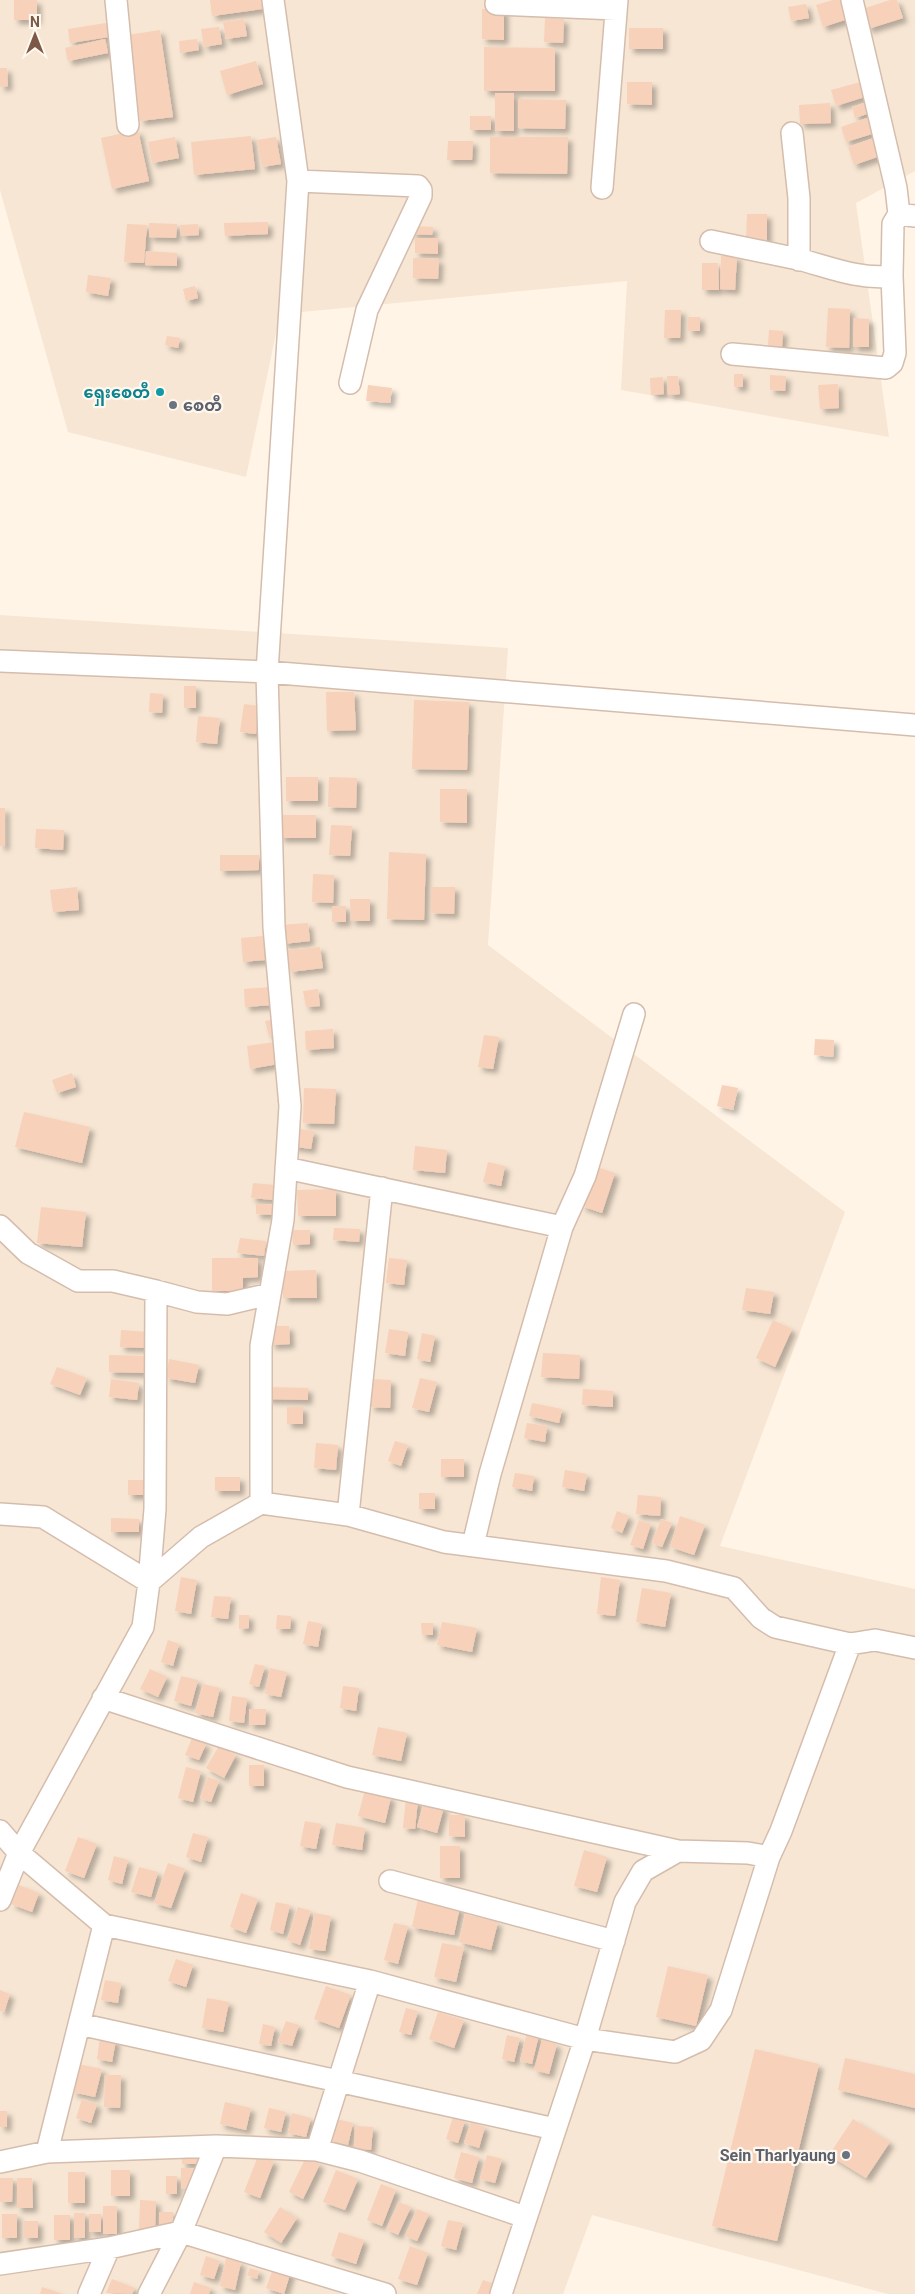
<svg xmlns="http://www.w3.org/2000/svg" width="915" height="2294" font-family="Roboto,'Noto Sans Myanmar',sans-serif">
  <defs>
    <filter id="shadow"><feDropShadow dx="4.5" dy="4.5" stdDeviation="2.5" flood-color="#0004"/></filter>
  </defs>
  <rect width="100%" height="100%" fill="#fff4e6"/>
  <!-- residential -->
  <path fill="#f7e6d3" d="M0,0h915v171l-59,32 33,234 -268,-47 6,-109 -347,33 -34,163 -178,-45 -68,-242z
    M0,615l508,33 -20,297 357,267 -125,334 195,43v705h-27l-296,-79 -29,79h-563z"/>
  <!-- building -->
  <path fill="#f7d1ba" filter="url(#shadow)" d="M14,0h23v20h-23z
    M210,0h51l1,9 -50,7z
    M833,0h12l6,18 -28,9 -7,-22z
    M890,0h7l6,18 -35,11 -6,-20z
    M806,4l3,14 -18,3 -3,-14z
    M482,9h22v31l-22,-1z
    M545,18l19,1 -1,24 -19,-1z
    M244,19l3,17 -21,3 -3,-17z
    M106,23l3,14 -39,6 -2,-14z
    M219,27l3,17 -18,3 -3,-18z
    M629,28h34v21h-34z
    M160,30l13,87 -33,4 -12,-86z
    M105,39l3,14 -40,8 -3,-13z
    M197,39l2,11 -19,3 -1,-12z
    M484,47l71,1v43h-71z
    M256,61l7,23 -36,11 -7,-24z
    M0,68h7l1,18 -8,1z
    M864,81l4,15 -32,10 -5,-16z
    M627,82h25v23l-25,-1z
    M495,93h19v38h-19z
    M518,99l48,1 -1,29 -47,-1z
    M867,102l3,11 -15,5 -3,-11z
    M830,103l1,20 -31,1 -1,-19z
    M470,116h21v14h-21z
    M870,117l5,16 -29,9 -5,-15z
    M138,130l11,51 -37,8 -11,-51z
    M251,136l4,33 -61,6 -3,-33z
    M175,137l4,21 -27,5 -4,-21z
    M276,137l5,27 -19,3 -5,-27z
    M490,137h78l-1,37 -77,-1z
    M877,137l6,18 -29,10 -6,-18z
    M448,141h25l-1,19h-25z
    M747,214h20v27l-21,-1z
    M268,222v12l-43,2 -1,-13z
    M149,223l28,1 -1,14 -27,-1z
    M127,224l20,1 -3,38 -20,-1z
    M198,224l1,11 -18,1 -1,-11z
    M412,226l21,1 -1,8 -21,-1z
    M415,238h23v16l-23,-1z
    M146,251l31,2v13l-32,-1z
    M721,256h16l-2,34 -15,-1z
    M413,258l26,1 -1,20 -25,-1z
    M702,263h16l1,27h-17z
    M88,275l23,3 -3,18 -22,-4z
    M195,286l3,12 -12,3 -3,-12z
    M828,308l22,1 -1,39 -23,-1z
    M665,310h16l-1,28h-16z
    M688,317h12v14h-12z
    M854,318l15,1v28h-16z
    M769,330l14,1 -1,16 -14,-1z
    M167,336l13,2 -2,10 -13,-3z
    M734,374h9v13h-9z
    M770,375l16,1 -1,15 -15,-1z
    M667,376h11l2,18 -12,1z
    M663,377l1,17 -13,1 -1,-17z
    M838,384l1,24 -19,1 -2,-24z
    M368,385l24,3 -2,15 -24,-2z
    M184,686h12v22h-12z
    M326,692h28l2,38 -29,1z
    M150,693l13,1 -1,19 -13,-1z
    M414,700l55,2 -2,68 -55,-1z
    M244,704l15,2 -3,28 -16,-2z
    M198,716l22,2 -3,26 -21,-2z
    M286,777h32v24h-32z
    M329,777l28,1 -1,30 -28,-1z
    M440,789h27v34l-27,-1z
    M0,808h5v38h-5z
    M279,815h37v23h-36z
    M331,825l21,1 -2,30 -21,-1z
    M36,829l28,1 -1,20 -28,-2z
    M389,852l37,2 -2,66 -37,-1z
    M220,855h39v15l-39,1z
    M313,874l21,1 -1,28 -21,-1z
    M77,887l2,23 -26,2 -3,-22z
    M431,887h24l-1,27 -23,-1z
    M350,899h20v22h-19z
    M332,906h14v16h-14z
    M308,923l2,18 -27,3 -2,-19z
    M263,936l2,24 -22,2 -2,-24z
    M320,947l3,21 -33,4 -2,-22z
    M272,987l1,18 -28,2 -1,-18z
    M318,989l2,17 -14,1 -3,-16z
    M276,1019l3,15 -10,2 -4,-15z
    M333,1029l1,19 -28,2 -1,-19z
    M484,1035l15,2 -6,32 -15,-2z
    M815,1039l19,1 -1,17 -19,-2z
    M275,1042l3,22 -28,5 -3,-23z
    M72,1073l4,14 -19,6 -5,-13z
    M722,1085l16,3 -5,22 -16,-4z
    M304,1088l32,1 -2,35 -31,-1z
    M24,1112l66,15 -8,36 -67,-16z
    M292,1128l22,3 -3,18 -21,-3z
    M415,1146l32,4 -2,23 -32,-3z
    M488,1162l17,4 -4,20 -18,-4z
    M593,1166l22,7 -13,40 -21,-7z
    M253,1183l22,2 -1,15 -23,-2z
    M336,1189v27h-38l-1,-26z
    M256,1204h18v11l-18,-1z
    M41,1207l45,5 -4,35 -45,-4z
    M334,1228l26,1 -1,13 -26,-2z
    M292,1230h18v14l-17,1z
    M240,1238l26,3 -2,15 -27,-3z
    M212,1258h46v19l-15,1v13h-31z
    M389,1258l18,2 -3,25 -18,-2z
    M316,1270l1,28h-34v-27z
    M746,1288l28,4 -4,22 -28,-4z
    M773,1320l19,9 -17,38 -19,-9z
    M270,1326h19l1,18 -19,1z
    M389,1329l19,3 -3,24 -20,-3z
    M121,1330l26,2 -1,16 -26,-1z
    M422,1333l13,3 -5,26 -13,-3z
    M543,1353l37,2 -1,24 -38,-2z
    M109,1355l37,1 -1,17 -36,-1z
    M169,1359l30,6 -4,18 -29,-5z
    M57,1367l30,11 -7,17 -30,-11z
    M420,1378l17,4 -8,30 -17,-4z
    M111,1379l28,4 -2,17 -28,-3z
    M371,1379l20,1 -1,28 -20,-1z
    M266,1387l42,1v12l-42,-1z
    M583,1389l30,2v16l-31,-2z
    M532,1403l30,6 -3,14 -30,-7z
    M287,1407h16v17h-16z
    M527,1423l20,3 -2,16 -21,-4z
    M395,1441l13,4 -7,21 -13,-5z
    M316,1443l22,2 -2,25 -22,-2z
    M441,1459h23v18h-23z
    M565,1470l22,4 -3,17 -22,-4z
    M515,1473l19,3 -2,15 -20,-4z
    M215,1477h25v14h-25z
    M128,1480h17v15h-17z
    M419,1493h16v16h-16z
    M638,1495l23,2 -1,19 -24,-2z
    M617,1511l12,5 -7,17 -11,-5z
    M680,1516l25,9 -11,30 -24,-8z
    M111,1518l28,1v13h-28z
    M661,1519l11,4 -10,24 -10,-4z
    M639,1520l12,4 -8,25 -13,-4z
    M181,1577l16,3 -6,34 -16,-3z
    M601,1577l19,3 -5,36 -18,-2z
    M642,1588l29,5 -6,34 -29,-5z
    M214,1596l17,1 -3,22 -17,-2z
    M239,1615h10v13l-10,1z
    M277,1615l14,1 -1,13h-14z
    M308,1621l14,3 -4,23 -15,-3z
    M442,1622l35,6 -5,24 -35,-7z
    M421,1623h12v12h-11z
    M168,1640l11,4 -6,22 -12,-4z
    M255,1664l10,2 -6,21 -10,-3z
    M270,1668l17,4 -6,25 -16,-3z
    M150,1669l17,8 -9,20 -18,-8z
    M181,1676l17,4 -7,26 -17,-5z
    M203,1684l17,4 -7,29 -18,-4z
    M343,1686l16,2 -3,23 -16,-3z
    M232,1696l15,2 -3,25 -15,-2z
    M249,1709h17l-1,16h-16z
    M378,1727l29,6 -6,28 -29,-6z
    M192,1738l14,6 -7,16 -14,-5z
    M219,1746l17,9 -12,23 -18,-10z
    M249,1765h15v21h-15z
    M186,1767l15,4 -8,31 -15,-4z
    M208,1777l11,4 -8,21 -11,-4z
    M365,1790l26,7 -6,26 -27,-7z
    M406,1798l12,2 -3,29 -12,-1z
    M424,1801l20,6 -7,26 -20,-6z
    M449,1815h16v22l-16,-1z
    M305,1821l16,3 -5,25 -16,-3z
    M336,1823l29,5 -3,22 -30,-5z
    M193,1833l15,4 -7,25 -15,-5z
    M78,1837l19,7 -13,34 -19,-7z
    M440,1846h20v32h-20z
    M584,1850l23,7 -10,35 -23,-6z
    M114,1856l14,4 -6,24 -14,-4z
    M168,1863l17,6 -14,39 -17,-5z
    M139,1867l19,5 -7,25 -20,-5z
    M19,1885l20,8 -7,19 -21,-8z
    M241,1893l17,6 -12,34 -16,-6z
    M418,1899l42,8 -6,28 -42,-8z
    M276,1902l14,3 -7,29 -13,-4z
    M298,1907l13,4 -11,34 -13,-5z
    M314,1913l17,3 -6,35 -16,-2z
    M465,1914l33,8 -7,28 -32,-8z
    M394,1923l14,3 -10,38 -14,-4z
    M442,1943l22,4 -8,35 -22,-5z
    M176,1959l17,6 -7,22 -18,-6z
    M668,1966l40,9 -12,51 -40,-9z
    M105,1980l16,3 -3,20 -17,-3z
    M326,1986l25,9 -12,33 -25,-9z
    M0,1990l10,4 -6,18 -4,-1z
    M207,1998l22,4 -6,30 -21,-4z
    M406,2008l12,3 -7,24 -12,-3z
    M438,2012l26,8 -10,28 -25,-9z
    M286,2021l13,4 -7,21 -14,-4z
    M263,2024l12,3 -4,19 -12,-2z
    M527,2032l12,3 -7,29 -12,-3z
    M507,2035l13,3 -6,24 -12,-3z
    M100,2037l16,3 -4,22 -15,-3z
    M542,2040l15,4 -8,30 -15,-4z
    M755,2049l64,15 -42,177 -65,-15z
    M845,2058l70,16v34l-77,-18z
    M78,2064l24,5 -7,28 -23,-5z
    M105,2075h16l-1,33 -16,-1z
    M82,2099l15,5 -6,19 -15,-5z
    M225,2102l26,6 -5,22 -26,-6z
    M269,2108l17,4 -5,20 -17,-4z
    M0,2111h7v16h-7z
    M292,2113l19,5 -5,19 -18,-4z
    M453,2117l12,4 -7,22 -12,-4z
    M332,2118l21,5 -5,22 -21,-5z
    M853,2119l37,23 -24,36 -37,-23z
    M471,2122l14,5 -6,21 -15,-5z
    M355,2126l18,1 -2,23 -17,-2z
    M182,2152h20v12h-20z
    M461,2152l18,5 -7,26 -18,-5z
    M487,2155l15,4 -7,24 -15,-4z
    M258,2156l16,5 -14,37 -16,-6z
    M306,2157l14,7 -17,35 -14,-7z
    M181,2168h16v21l-16,-1z
    M111,2170h19v26h-19z
    M336,2170l22,9 -13,31 -22,-8z
    M68,2172h17v31h-17z
    M166,2176h11v18h-11z
    M0,2178h13l-1,24h-12z
    M17,2178h15l1,30h-16z
    M381,2184l15,6 -14,36 -15,-6z
    M140,2200l16,1 -1,32 -16,-1z
    M399,2202l12,5 -13,28 -12,-6z
    M103,2206h14v28h-14z
    M280,2207l17,11 -16,25 -17,-11z
    M417,2209l12,5 -12,27 -12,-5z
    M159,2212h14v16h-14z
    M74,2213h11v25h-11z
    M2,2214h15v24h-15z
    M89,2214h12v18h-12z
    M54,2215h16v25h-16z
    M448,2220l15,3 -7,27 -15,-4z
    M24,2221h14v17h-14z
    M339,2232l25,8 -8,24 -25,-8z
    M410,2246l18,7 -11,32 -19,-6z
    M206,2256l14,5 -6,18 -14,-4z
    M226,2258l15,4 -6,28 -15,-4z
    M274,2266l17,5 -7,23 -18,-6z
    M250,2268l9,3 -2,8 -10,-4z
    M112,2279l23,9 -3,6 -26,-1z
    M483,2280l14,5 -3,9h-17z
    M194,2282l17,6 -2,6h-19z
    M42,2287l21,7h-23z"/>
  <g fill="none" stroke-linecap="round" stroke-linejoin="round">
    <defs>
      <path id="minor" d="M116,0l12,125
        M852,0l44,188 3,26 16,2
        M496,4l120,5
        M792,133l7,65v62
        M298,181l120,5 3,4v6l-54,114 -17,73
        M602,188l15,-188
        M711,241c29,6 58,12 87,18 31,8 61,21 94,17
        M732,354l154,14 6,-5 3,-10 -3,-77 1,-52 6,-10
        M0,661l267,11 648,53
        M286,1168l276,59
        M0,1226l28,27 50,28h35l43,10
        M261,1503l87,12 96,27 222,29 68,17 27,30 14,9 75,17
        M0,1514l43,3 106,65 52,-45 60,-34v-157l22,-126 7,-114 -16,-179 -7,-255 31,-491 -25,-181
        M348,1515l34,-327
        M473,1545l17,-71 72,-247 23,-51 49,-162
        M103,1698l244,79 331,74
        M0,1831l19,22 85,72 266,56 215,58 90,13 26,-12 20,-30 48,-153
        M390,1881l224,60
        M0,1900l19,-47 124,-226 6,-45 6,-73 1,-218 41,11 30,2 43,-10
        M79,2024l476,105
        M317,2150l53,-169
        M47,2152l57,-227
        M0,2162l47,-10 169,-6 101,4 43,11 165,56
        M0,2264l109,-16 72,-16 204,62
        M89,2294l20,-46
        M149,2294l32,-62 35,-86
        M501,2294l84,-255 40,-137 18,-31 35,-20 70,2 21,4 12,-26 69,-187 25,-4 40,8"/>
    </defs>
    <!-- minor casing -->
    <use href="#minor" stroke="#d5bdad" stroke-width="24"/>
    <!-- minor -->
    <use href="#minor" stroke="#fff" stroke-width="21"/>
  </g>
  <!-- markers -->
  <circle fill="#0f9aa8" stroke="#fff8ef" stroke-width="2" cx="160" cy="392" r="5"/>
  <g fill="#6b7280" stroke="#fff8ef" stroke-width="2">
    <circle cx="173" cy="405" r="5"/>
    <circle cx="846" cy="2155" r="5"/>
  </g>
  <g text-anchor="middle" dominant-baseline="central" stroke-width="4.5" stroke-linejoin="round" paint-order="stroke">
    <!-- culture labels -->
    <g font-size="16" font-weight="bold" fill="#0d838f" stroke="#fff8ef" text-anchor="end">
      <text x="150" y="392">ရှေးစေတီ</text>
    </g>
    <!-- worship labels -->
    <g font-size="16" font-weight="bold" fill="#5b616d" stroke="#fff8ef" text-anchor="start">
      <text x="183" y="405">စေတီ</text>
      <text x="836" y="2155" text-anchor="end">Sein Tharlyaung</text>
    </g>
  </g>
  <!-- north arrow -->
  <g transform="translate(35 35)" stroke="#fff8ef" stroke-width="4" paint-order="stroke">
  <path d="M0-4L9 19L0 12L-9 19Z" fill="#7c5847"/>
  <text y="-8" font-size="14" font-weight="bold" text-anchor="middle" fill="#7c5847">N</text>
  </g>
</svg>
